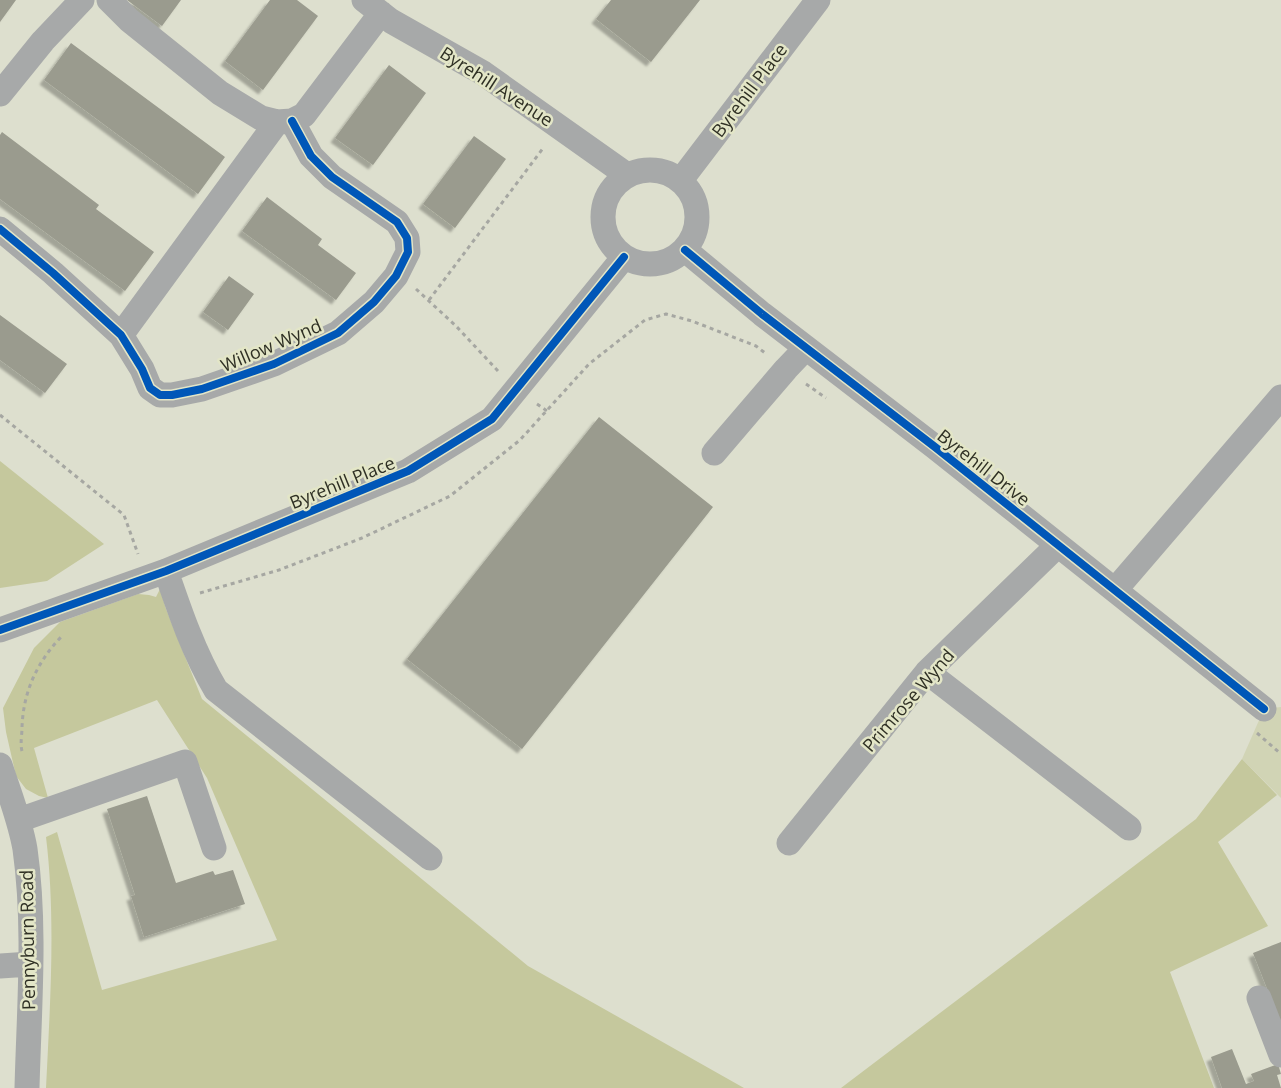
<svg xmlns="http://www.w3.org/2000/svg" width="1281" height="1088" font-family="'Open Sans',sans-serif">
  <defs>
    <filter id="shadow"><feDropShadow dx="-4.5" dy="4.5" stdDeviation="1" flood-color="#0004"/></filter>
  </defs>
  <rect width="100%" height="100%" fill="#dddfce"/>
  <!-- green -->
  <path fill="#d1d4b5" d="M1281,707v91l-39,-39 22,-50z"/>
  <!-- forest -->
  <path fill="#c5c89d" d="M0,461l104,83 -57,37 -47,7z
    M160,589l6,20 36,90 326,267 216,122h-698c4,-82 10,-169 0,-251l11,-5 45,158 175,-50 -70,-162 -50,-78 -123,48 14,50 -9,-2 -13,-7 -10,-13 -10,-44 -3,-24 31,-60 26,-26 78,-28 11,1 7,2z
    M1242,759l35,36 -59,47 50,84 -98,46 44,116h-373l355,-269z"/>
  <!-- building -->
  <path fill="#9a9b8e" filter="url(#shadow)" d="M0,0h16l-16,22z
    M127,0h54l-19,26z
    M270,0h27l21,16 -55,74 -38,-29z
    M611,0h89l-49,62 -55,-43z
    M71,43l154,114 -27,37 -154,-114z
    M389,65l37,28 -53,72 -38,-27z
    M2,132l97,73 -3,4 58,43 -29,39 -125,-92v-64z
    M474,136l32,23 -51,69 -32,-24z
    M267,197l55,42 -4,6 38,28 -20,27 -94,-69z
    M229,276l25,18 -26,36 -25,-18z
    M0,315l67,49 -22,29 -45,-33z
    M599,417l114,90 -191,242 -115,-90z
    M147,796l29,87 37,-12 2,4 18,-5 12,34 -101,33 -13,-41 4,-1 -28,-86z
    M1281,942v82l-28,-71z
    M1232,1049l14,35 8,-3 -3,-7 27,-10 3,10 -4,1 4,13h-59l-11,-31z"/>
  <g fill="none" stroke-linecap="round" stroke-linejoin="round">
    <!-- path -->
    <path stroke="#a6a7a2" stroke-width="3" stroke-dasharray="4 4" stroke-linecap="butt" d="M416,289l40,37 42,45
      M429,300l115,-153
      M806,384l20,14
      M537,404l10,7
      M0,415l124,100 14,39
      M200,593l79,-23 83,-32 88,-42 70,-56 69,-76 56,-44 21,-6 26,7 64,25 9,7
      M1257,733l24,21
      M22,751c-2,-7 0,-16 0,-23 1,-36 15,-66 40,-92"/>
    <!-- minor -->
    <path stroke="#a7a9a9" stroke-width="25" d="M109,0l20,20 91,73 41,25 16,4 15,-1 12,-6 77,-102
      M364,0l27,21 92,52 144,102
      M0,94l43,-53 39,-41
      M603 217a47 47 0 1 1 94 0a47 47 0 1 1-94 0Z
      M681,180l137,-180
      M0,229l53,44 68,62 21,34 8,19 10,7h12l30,-6 72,-25 64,-31 36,-31 22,-26 12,-24 -1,-14 -10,-16 -65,-45 -21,-21 -19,-35
      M685,250l77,64 173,133 329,262
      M121,335l156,-213
      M714,453l72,-84 20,-21
      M166,571c14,41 28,82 50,119l214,168
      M1115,590l166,-193
      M0,630l166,-59 242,-100 84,-52 132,-162
      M927,672l202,156
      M0,765c9,28 20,55 25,84 11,78 4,160 2,239
      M19,820l166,-58 29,86
      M789,843l138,-171 131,-127
      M0,966l30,-2
      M1259,998l22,57"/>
    <defs>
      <path id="cycleway" d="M0,229l53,44 68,62 21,34 8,19 10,7h12l30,-6 72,-25 64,-31 36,-31 22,-26 12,-24 -1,-14 -10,-16 -65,-45 -21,-21 -19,-35
        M685,250l77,64 173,133 329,262
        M0,630l166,-59 242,-100 84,-52 132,-162"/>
    </defs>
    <!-- cycleway casing -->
    <use href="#cycleway" stroke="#e3e6c7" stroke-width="11"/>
    <!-- cycleway -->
    <use href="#cycleway" stroke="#0057b8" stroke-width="8"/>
  </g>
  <g text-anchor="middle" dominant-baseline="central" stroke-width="5" stroke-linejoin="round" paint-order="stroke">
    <!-- street labels -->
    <g font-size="18" fill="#2f3024" stroke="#e3e6c7">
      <text transform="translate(497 86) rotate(33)">Byrehill Avenue</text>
      <text transform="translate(749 90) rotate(-53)">Byrehill Place</text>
      <text transform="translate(271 345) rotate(-23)">Willow Wynd</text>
      <text transform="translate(984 467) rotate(38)">Byrehill Drive</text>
      <text transform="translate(342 482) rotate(-22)">Byrehill Place</text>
      <text transform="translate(908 700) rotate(-49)">Primrose Wynd</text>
      <text transform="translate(27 940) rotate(-91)">Pennyburn Road</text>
    </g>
  </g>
</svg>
